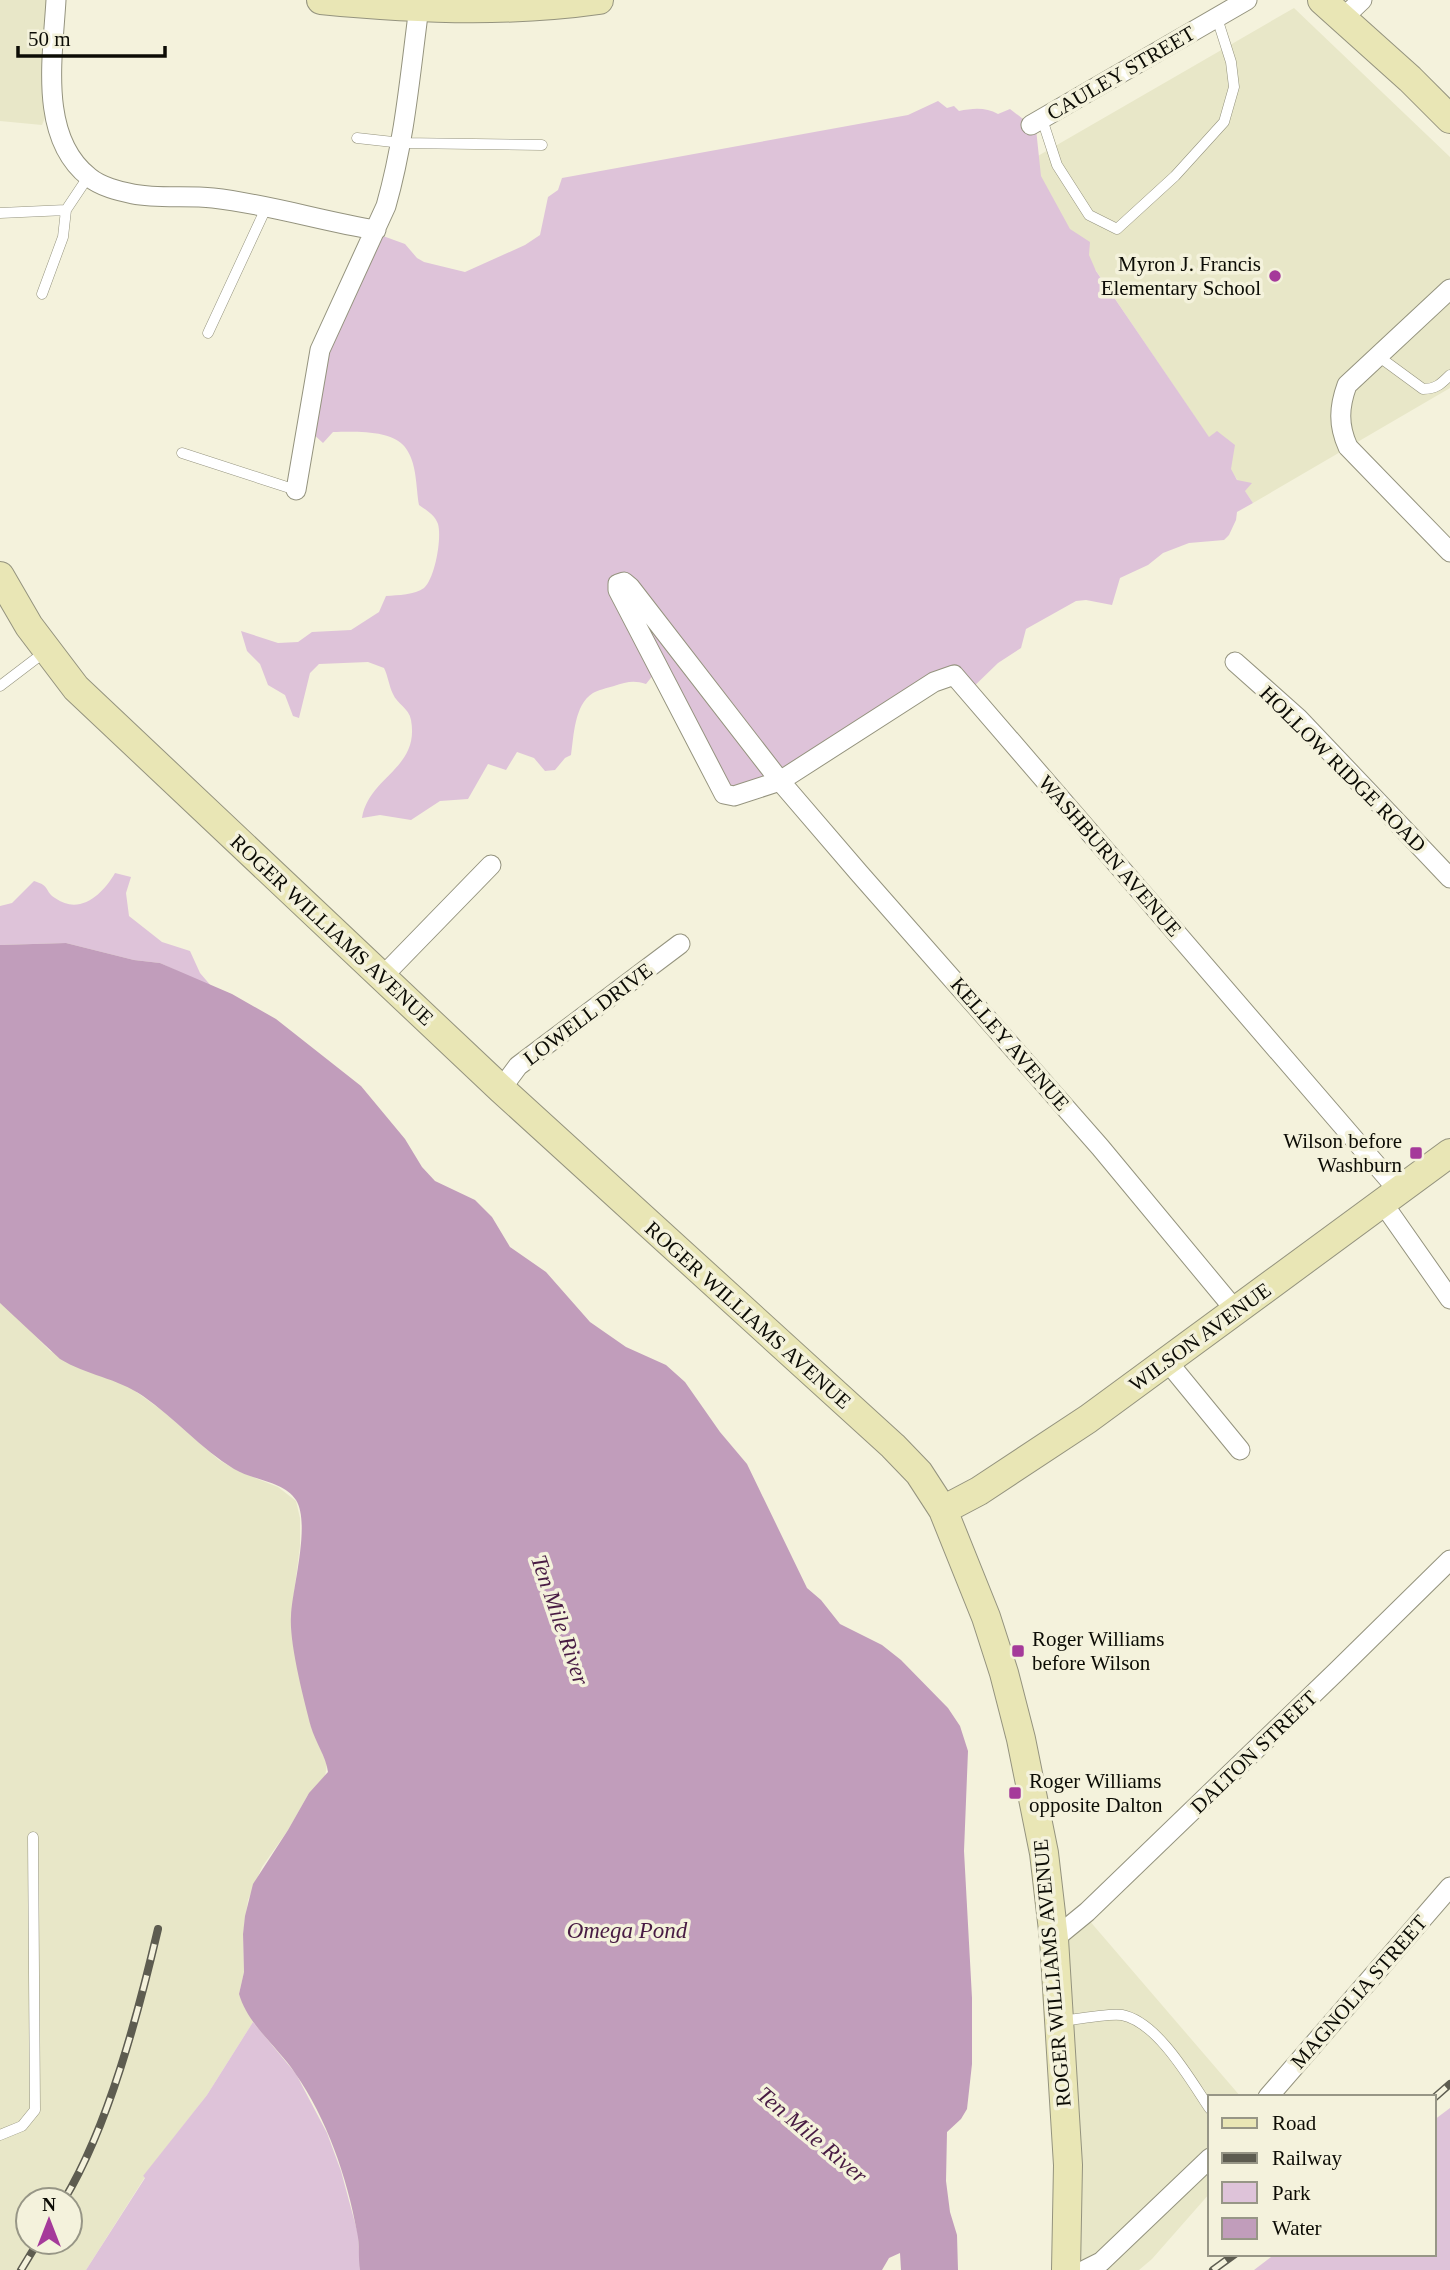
<svg xmlns="http://www.w3.org/2000/svg" width="1450" height="2270" font-family="Georgia,serif">
  <rect width="100%" height="100%" fill="#f4f2dc"/>
  <!-- built -->
  <path fill="#e8e7c8" fill-rule="evenodd" d="M0,0h65l-15,105 -8,20 -42,-4z
    M1294,8l156,149v231l-197,115 -229,-339z
    M0,1303l15,12 35,36 81,37 33,24 55,48 19,11 40,16 18,14 4,17v28l-9,71 1,22 19,87 16,39 -2,11 -16,17 -21,37 -26,37 -14,33 -5,34 1,38 -5,22 14,28 -46,73 -64,82h2l-59,93h-86zM28,2200h42v42h-42z
    M1088,1919l153,178h-31v96l-58,66 -13,11h-76v-328z"/>
  <!-- green -->
  <path fill="#dec3d9" d="M938,101l9,7 7,-2 5,5c14,-3 27,-4 39,3l12,-5 26,20 5,47 29,53 20,13 -1,13 7,16 113,166 8,-6 18,14 -4,24 6,11 15,3 -7,8 8,12 -16,9 -1,8 -7,15 -5,5 -35,3 -26,10 -15,12 -28,13 -8,27 -26,-5 -10,1 -50,28 -5,19 -23,15 -33,32 -10,-10h-10l-132,74 -87,32 -68,-122 -12,15c-12,-4 -20,-2 -32,2 -7,2 -16,4 -21,7 -19,12 -19,43 -22,62l-6,3 -10,12 -10,1 -11,-13 -17,-6 -11,18 -18,-6 -20,35 -28,2 -29,19 -31,-5 -18,3c7,-42 58,-49 49,-98 -2,-12 -14,-16 -18,-26 -4,-8 -5,-18 -9,-26l-16,-6 -49,2 -9,9 -11,45 -6,-2 -8,-21 -17,-10 -8,-21 -13,-13 -6,-20 37,12 20,-1 14,-10 39,-2 28,-18 7,-16c12,-1 29,-1 38,-8 11,-10 18,-50 14,-64 -3,-9 -12,-14 -19,-19 -3,-17 -2,-40 -12,-55 -12,-21 -53,-18 -74,-18l-10,11 -12,-11 4,-59 59,-131 9,-6 22,8 12,14 7,4 41,10 60,-27 15,-10 8,-38 10,-7 4,-12 346,-63z
    M115,873l16,4 -5,16 3,23 33,26 28,9 10,22 12,14 -52,-24 -26,-3 -68,-17 -66,2v-39l12,-3 22,-22c17,5 10,10 21,17 25,18 48,-4 60,-25z
    M253,2022l43,52 31,59 14,38 17,63 2,36h-274l59,-92 -2,-2 64,-81z
    M1450,2108v162h-196l21,-16h159v-134z"/>
  <!-- water -->
  <path fill="#c19dbb" d="M66,943l68,17 26,3 72,31 44,25 85,67 44,53 17,28 13,14 40,19 17,17 18,30 36,25 44,50 36,25 40,18 19,17 35,50 27,32 60,124 14,12 19,24 42,21 19,15 47,48 12,18 8,25 -4,100 8,147v66l-5,45 -6,10 -14,13 -1,49 4,31 7,23 1,35h-57l-1,-17 -11,5 -7,12h-522c-2,-12 0,-25 -3,-38 -10,-55 -30,-113 -62,-159 -18,-27 -47,-48 -56,-79l5,-22 -1,-38 2,-18 8,-32 35,-54 21,-37 19,-21c-2,-15 -13,-31 -17,-45 -7,-27 -22,-84 -20,-111 1,-27 20,-92 5,-116 -12,-19 -44,-20 -62,-31 -33,-20 -59,-51 -91,-73 -26,-18 -57,-21 -83,-37l-60,-56v-358z"/>
  <g fill="none" stroke-linecap="round" stroke-linejoin="round">
    <defs>
      <path id="lane" d="M1042,119l15,46 32,50 28,14 58,-53 49,-54 10,-35 -3,-25 -14,-44
        M357,138l45,5 140,2
        M0,213l66,-3 22,-33
        M42,294l21,-57 3,-27
        M208,333l59,-127
        M1378,356l45,33c13,0 18,-5 27,-14
        M182,453l114,37
        M0,686l46,-35
        M1063,2021c14,-2 46,-8 59,-6 36,7 69,66 88,94
        M0,2135l22,-9 13,-16 -2,-273"/>
      <path id="street" d="M56,0c-3,55 -18,137 33,177 12,10 30,14 44,17 26,5 54,1 80,4 55,6 108,23 163,32
        M1343,18l19,-18
        M1031,125l216,-125
        M1450,289l-103,96c-8,22 -9,40 1,62l102,105
        M296,490l24,-140 66,-144c19,-67 24,-131 33,-199
        M1235,662l63,56 152,160
        M382,977l109,-112
        M501,1089l17,-23 162,-122
        M1382,1202l68,97
        M1236,1311l-136,-164 -241,-274 -79,-92 -150,-194 -6,-5 -6,2v6l106,204 10,2 46,-15 154,-99 20,-7 444,515
        M1167,1361l73,89
        M1054,1939l33,-27 250,-241 113,-111
        M1268,2097l182,-210
        M1085,2270l16,-8 109,-104"/>
      <path id="secondary" d="M321,0c90,9 188,13 278,0
        M1322,0l88,79 40,40
        M0,576l29,50 47,62 425,401 392,357 26,27 24,37 43,107 18,56 17,66 23,114 10,86 14,226 -2,105
        M943,1510l36,-19 109,-72 362,-266"/>
    </defs>
    <!-- lane casing -->
    <use href="#lane" stroke="#94937e" stroke-width="11"/>
    <!-- street casing -->
    <use href="#street" stroke="#94937e" stroke-width="21"/>
    <!-- secondary casing -->
    <use href="#secondary" stroke="#94937e" stroke-width="30"/>
    <!-- lane -->
    <use href="#lane" stroke="#fff" stroke-width="10"/>
    <!-- street -->
    <use href="#street" stroke="#fff" stroke-width="19"/>
    <!-- secondary -->
    <use href="#secondary" stroke="#e9e6b5" stroke-width="28"/>
    <defs>
      <path id="rail" d="M1434,2098l16,-14
        M64,2200c45,-75 74,-186 94,-271
        M21,2270l17,-28
        M1213,2270l22,-16"/>
    </defs>
    <!-- rail casing -->
    <use href="#rail" stroke="#5d5c50" stroke-width="8"/>
    <!-- rail -->
    <use href="#rail" stroke="#f4f2dc" stroke-width="5" stroke-dasharray="16" stroke-linecap="butt"/>
  </g>
  <!-- markers -->
  <g fill="#a53a9a" stroke="#f4f2dc" stroke-width="2.5">
    <circle cx="1275" cy="276" r="7"/>
    <rect x="1409" y="1146" width="14" height="14" rx="3.5"/>
    <rect x="1011" y="1644" width="14" height="14" rx="3.5"/>
    <rect x="1008" y="1786" width="14" height="14" rx="3.5"/>
  </g>
  <g text-anchor="middle" dominant-baseline="central" stroke-width="7" stroke-linejoin="round" paint-order="stroke">
    <!-- street labels -->
    <g font-size="21" fill="#0c0c05" stroke="#f4f2dc">
      <text transform="translate(1121 73) rotate(-30)">CAULEY STREET</text>
      <text transform="translate(1343 769) rotate(45)">HOLLOW RIDGE ROAD</text>
      <text transform="translate(1110 856) rotate(49)">WASHBURN AVENUE</text>
      <text transform="translate(332 930) rotate(43)">ROGER WILLIAMS AVENUE</text>
      <text transform="translate(588 1014) rotate(-37)">LOWELL DRIVE</text>
      <text transform="translate(1010 1044) rotate(49)">KELLEY AVENUE</text>
      <text transform="translate(748 1315) rotate(42)">ROGER WILLIAMS AVENUE</text>
      <text transform="translate(1200 1337) rotate(-36)">WILSON AVENUE</text>
      <text transform="translate(1254 1752) rotate(-44)">DALTON STREET</text>
      <text transform="translate(1052 1973) rotate(-95)">ROGER WILLIAMS AVENUE</text>
      <text transform="translate(1359 1992) rotate(-49)">MAGNOLIA STREET</text>
    </g>
    <!-- poi labels -->
    <g font-size="21" fill="#0c0c05" stroke="#f4f2dc" text-anchor="end">
      <text x="1261" y="264">Myron J. Francis<tspan x="1261" dy="24">Elementary School</tspan></text>
      <text x="1402" y="1141">Wilson before<tspan x="1402" dy="24">Washburn</tspan></text>
      <text x="1032" y="1639" text-anchor="start">Roger Williams<tspan x="1032" dy="24">before Wilson</tspan></text>
      <text x="1029" y="1781" text-anchor="start">Roger Williams<tspan x="1029" dy="24">opposite Dalton</tspan></text>
    </g>
    <!-- water labels -->
    <g font-size="23" font-style="italic" fill="#481b43" stroke="#f4f2dc">
      <text transform="translate(560 1620) rotate(71)">Ten Mile River</text>
      <text x="627" y="1930">Omega Pond</text>
      <text transform="translate(812 2135) rotate(40)">Ten Mile River</text>
    </g>
  </g>
  <!-- legend -->
  <rect x="1208" y="2095" width="228" height="161" fill="#f4f2dc" stroke="#979686" stroke-width="2"/>
  <rect x="1222" y="2118" width="35" height="10" fill="#e9e6b5" stroke="#979686" stroke-width="2"/>
  <text x="1272" y="2130" font-size="21" fill="#0c0c05">Road</text>
  <rect x="1222" y="2153" width="35" height="10" fill="#5d5c50" stroke="#979686" stroke-width="2"/>
  <text x="1272" y="2165" font-size="21" fill="#0c0c05">Railway</text>
  <rect x="1222" y="2182" width="35" height="21" fill="#dec3d9" stroke="#979686" stroke-width="2"/>
  <text x="1272" y="2200" font-size="21" fill="#0c0c05">Park</text>
  <rect x="1222" y="2218" width="35" height="21" fill="#c19dbb" stroke="#979686" stroke-width="2"/>
  <text x="1272" y="2235" font-size="21" fill="#0c0c05">Water</text>
  <!-- north arrow -->
  <g transform="translate(49 2221)"><circle r="33" fill="#f4f2dc" stroke="#979686" stroke-width="2"/>
  <path d="M0-5L12 26L0 18L-12 26Z" fill="#a53a9a"/>
  <text y="-10" font-size="19" font-weight="bold" text-anchor="middle" fill="#0c0c05">N</text>
  </g>
  <!-- scale -->
  <path d="M18 46v10h147v-10" fill="none" stroke="#0c0c05" stroke-width="3.5"/>
  <text x="28" y="46" font-size="21" fill="#0c0c05" stroke="#f4f2dc" stroke-width="5" paint-order="stroke">50 m</text>
</svg>
